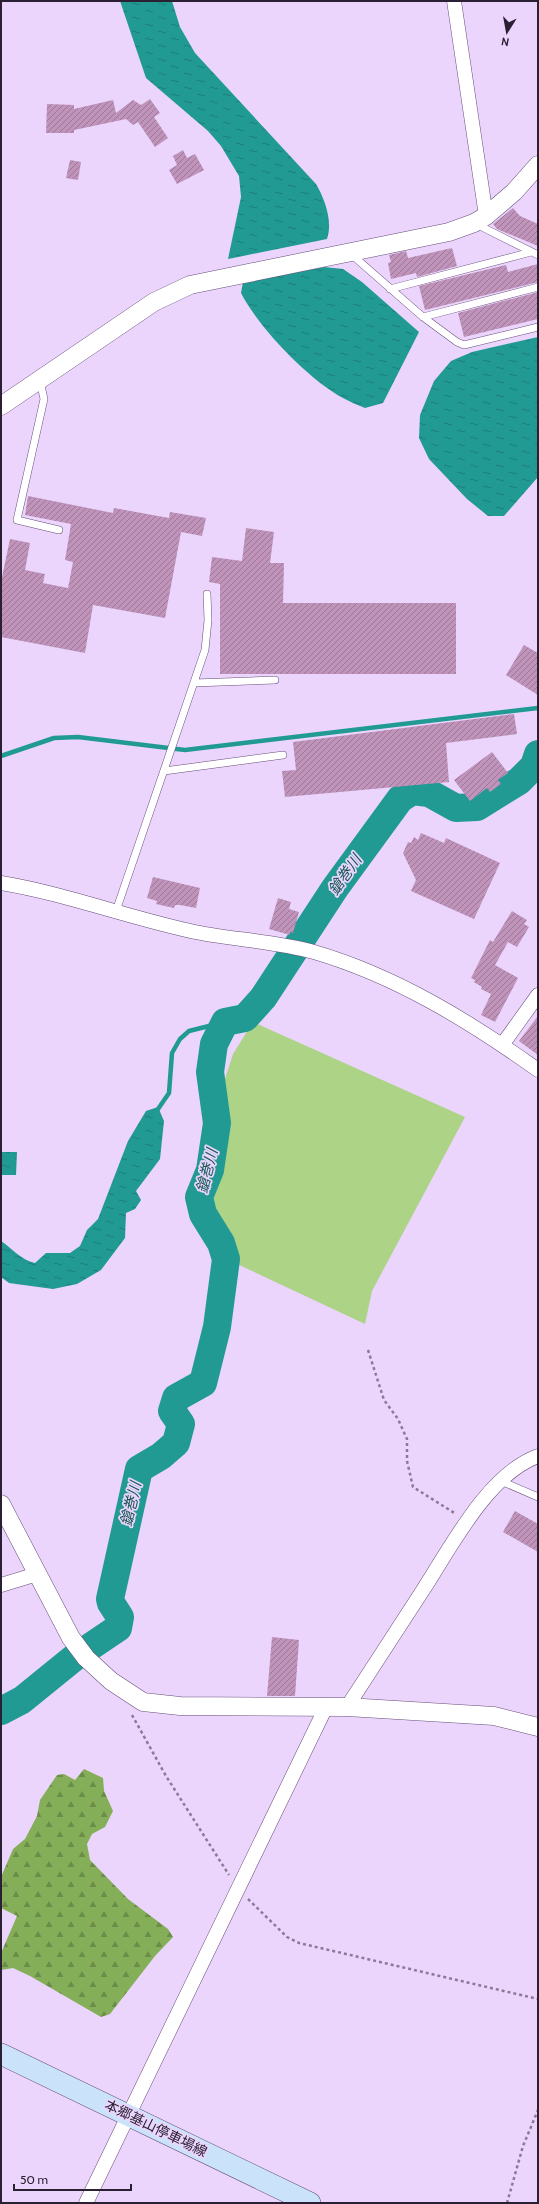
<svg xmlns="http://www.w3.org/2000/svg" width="539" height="2204" font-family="Cabin,'Noto Sans JP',sans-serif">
  <defs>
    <pattern id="forest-firs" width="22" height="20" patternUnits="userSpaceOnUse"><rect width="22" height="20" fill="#84ae57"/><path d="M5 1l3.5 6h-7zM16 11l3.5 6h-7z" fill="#6c8d49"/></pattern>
    <pattern id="water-ripples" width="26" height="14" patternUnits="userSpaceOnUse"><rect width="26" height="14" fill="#219a94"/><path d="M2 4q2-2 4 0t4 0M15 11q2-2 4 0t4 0" fill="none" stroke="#1d7d79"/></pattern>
    <pattern id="building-hatch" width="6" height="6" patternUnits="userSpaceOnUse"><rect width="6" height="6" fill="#bf93ba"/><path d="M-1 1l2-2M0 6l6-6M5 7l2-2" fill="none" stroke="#9b7898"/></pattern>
  </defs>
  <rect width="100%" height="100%" fill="#ebd5fd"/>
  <!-- grass -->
  <path fill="#acd386" d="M253,1022l212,95 -93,174 -7,33 -130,-61 -8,-22 -16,-30 -3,-19 13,-38 2,-69 10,-31z"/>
  <!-- forest -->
  <path fill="url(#forest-firs)" d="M84,1769l19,9 1,13 9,20 -8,16 -13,7 -5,10 3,16 38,39 40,30 5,8 -18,19 -45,58 -9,3 -71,-41 -17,-8 -12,2v-17l16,-37 -16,-8v-31l12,-28 12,-10 12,-23 3,-16 17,-25 7,-1 11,6z"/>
  <!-- water -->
  <path fill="url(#water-ripples)" d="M120,1h52l8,26 15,26 121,131c9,15 17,38 11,55l-99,20 13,-62 -2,-21 -18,-30 -13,-15 -62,-53z
    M324,267l19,2 19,13 57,50 -36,71 -18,5c-7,-3 -15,-6 -22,-10 -35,-19 -84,-70 -102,-105l2,-11z
    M538,337v140l-34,39h-16l-21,-17 -38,-40 -10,-21 1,-23 14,-34 17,-20 21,-9z
    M158,1107l6,14 -4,38 -24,32 5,9 -6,9 -9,4 -1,25 -24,32 -24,14 -24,5 -44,-6 -8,-6v-36c12,8 20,19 34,22l11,-10h24l10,-7 7,-16 11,-11 30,-78 18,-30z
    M1,1152h16l-1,23h-15z"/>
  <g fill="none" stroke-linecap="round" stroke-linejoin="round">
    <!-- stream -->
    <path stroke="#219a94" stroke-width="4.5" d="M1,756l53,-18 24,-1 107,13 353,-42
      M156,1112l13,-19 3,-40 8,-14 9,-8 36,-9"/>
    <!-- river -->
    <path stroke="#219a94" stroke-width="28" d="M1,1711l21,-11 53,-43 43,-29 2,-11 -9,-14 -1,-4 29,-130 22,-13 15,-13 5,-19 -9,-13 4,-13 27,-15 14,-56 9,-68 -5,-16 -18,-29 -4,-17 11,-27 7,-47 -7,-51 4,-28 11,-22 20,-4 18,-20 72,-110 65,-89 12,-8 17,2 27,15 21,-1 42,-26 15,-15 4,-12"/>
  </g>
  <!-- building -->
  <path fill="url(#building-hatch)" d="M150,99l10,14 -6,4 14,21 -13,9 -17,-25 -5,3 -7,-6 -52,11v3h-28l1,-29 27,1v4l39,-9 3,13 17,-13 8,5z
    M183,150l4,8 8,-4 9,16 -27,14 -8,-14 8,-5 -4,-9z
    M70,160l11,2 -3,18 -12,-2z
    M513,208l7,8 18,8v22l-41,-17 -4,-5z
    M452,248l5,18 -40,11 -1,-4 -25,6 -3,-16 3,-1 -2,-7 17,-4 2,7z
    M538,264v18l-113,28 -6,-24 87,-21 2,7z
    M538,292v27l-74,18 -6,-24z
    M28,496l85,17 1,-5 55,10 1,-6 36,6 -4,18 -21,-4 -16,86 -72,-13 -8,48 -84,-16v-55l9,-43 20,4 -5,27 20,4 -2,9 25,5 5,-26 -8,-2 6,-36 -46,-9z
    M246,528l28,4 -4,31h14l-1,40h173v71h-236v-90l-11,-2 3,-25 30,4z
    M524,645l14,8v42l-32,-20z
    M514,714l3,20 -71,9 3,39 -164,15 -3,-26 14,-1 -3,-28z
    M492,752l16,21 -10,7 3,4 -11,8 -3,-4 -17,13 -16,-21z
    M421,833l23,10 2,-5 54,25 -26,56 -63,-28 5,-11 -13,-27 5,-11 3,1 3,-6 4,3z
    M153,877l47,11 -4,20 -16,-3h-5l-1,3 -18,-4 1,-3 -10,-3z
    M278,898l13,4 -2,7 10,3 -6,21 -3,-1v3l-21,-6z
    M512,911l15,9 -3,4 5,3 -12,20 -9,-5 -13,23 23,13 -23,44 -14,-7 10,-21 -10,-5 1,-2 -8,-5 1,-2 -4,-2 19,-38 3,2z
    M538,1016v39l-19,-14z
    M515,1511l23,13v28l-35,-20z
    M272,1637l27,3 -4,56h-28z"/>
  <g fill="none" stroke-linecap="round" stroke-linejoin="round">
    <defs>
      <path id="service" d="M476,224l62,31
        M351,254l72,63 34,25 7,3 74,-18
        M390,289l141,-37
        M423,317l115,-30
        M40,381l4,18 -27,121 42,10
        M194,683l81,-3
        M164,771l119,-16
        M116,911l89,-261 3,-30 -1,-26
        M501,1481l37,16"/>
      <path id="minor" d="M454,1l32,215
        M1,883c66,11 128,35 194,49 39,8 80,9 119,20 82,24 155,69 224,118
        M502,1045l36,-50
        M1,1585l36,-11
        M347,1707c25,-39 51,-78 76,-117 28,-43 65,-116 115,-134
        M86,2203l240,-496"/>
      <path id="tertiary" d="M1,406l153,-104 36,-17 259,-53 25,-9 12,-7 28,-24 24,-27
        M1,1504l70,134 15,20 25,23 32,21 37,4 167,1 147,9 44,11"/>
      <path id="secondary" d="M1,2054l309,149"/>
    </defs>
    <!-- service casing -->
    <use href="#service" stroke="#674e78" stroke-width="8"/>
    <!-- minor casing -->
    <use href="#minor" stroke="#674e78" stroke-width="15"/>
    <!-- tertiary casing -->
    <use href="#tertiary" stroke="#674e78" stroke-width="19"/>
    <!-- secondary casing -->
    <use href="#secondary" stroke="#674e78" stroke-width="22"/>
    <!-- path -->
    <path stroke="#8a7a97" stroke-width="2.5" stroke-dasharray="3 3" stroke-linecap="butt" d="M368,1350l16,50 14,19 9,20v22l6,26 43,27
      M132,1715l34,61 63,99
      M248,1899l39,38 12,6 239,56
      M507,2203l16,-57 15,-36"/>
    <!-- service -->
    <use href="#service" stroke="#fff" stroke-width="7"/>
    <!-- minor -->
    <use href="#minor" stroke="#fff" stroke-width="14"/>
    <!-- tertiary -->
    <use href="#tertiary" stroke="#fff" stroke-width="18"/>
    <!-- secondary -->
    <use href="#secondary" stroke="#cae3fb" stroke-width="21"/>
  </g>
  <g text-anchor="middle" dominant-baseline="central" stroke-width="3.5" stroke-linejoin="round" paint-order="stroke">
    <!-- street labels -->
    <g font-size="14" fill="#2b2033" stroke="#ebd5fd">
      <text transform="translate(156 2128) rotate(26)">本郷基山停車場線</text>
    </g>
    <!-- water labels -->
    <g font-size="15" font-style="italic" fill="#185754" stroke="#ebd5fd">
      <text transform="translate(345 875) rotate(-55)">鎗巻川</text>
      <text transform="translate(207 1171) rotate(-76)">鎗巻川</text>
      <text transform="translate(131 1504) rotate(-77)">鎗巻川</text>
    </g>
  </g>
  <!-- border -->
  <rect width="539" height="2204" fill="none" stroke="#2b2033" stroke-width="4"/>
  <!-- north arrow -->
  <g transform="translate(507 32) rotate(191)" stroke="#ebd5fd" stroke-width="3" paint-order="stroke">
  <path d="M0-3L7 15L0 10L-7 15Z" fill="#2b2033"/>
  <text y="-6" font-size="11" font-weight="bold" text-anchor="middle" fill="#2b2033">N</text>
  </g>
  <!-- scale -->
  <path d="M14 2184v6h117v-6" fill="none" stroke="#2b2033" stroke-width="2"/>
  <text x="20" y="2184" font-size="12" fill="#2b2033" stroke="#ebd5fd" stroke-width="3" paint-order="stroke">50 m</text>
</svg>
